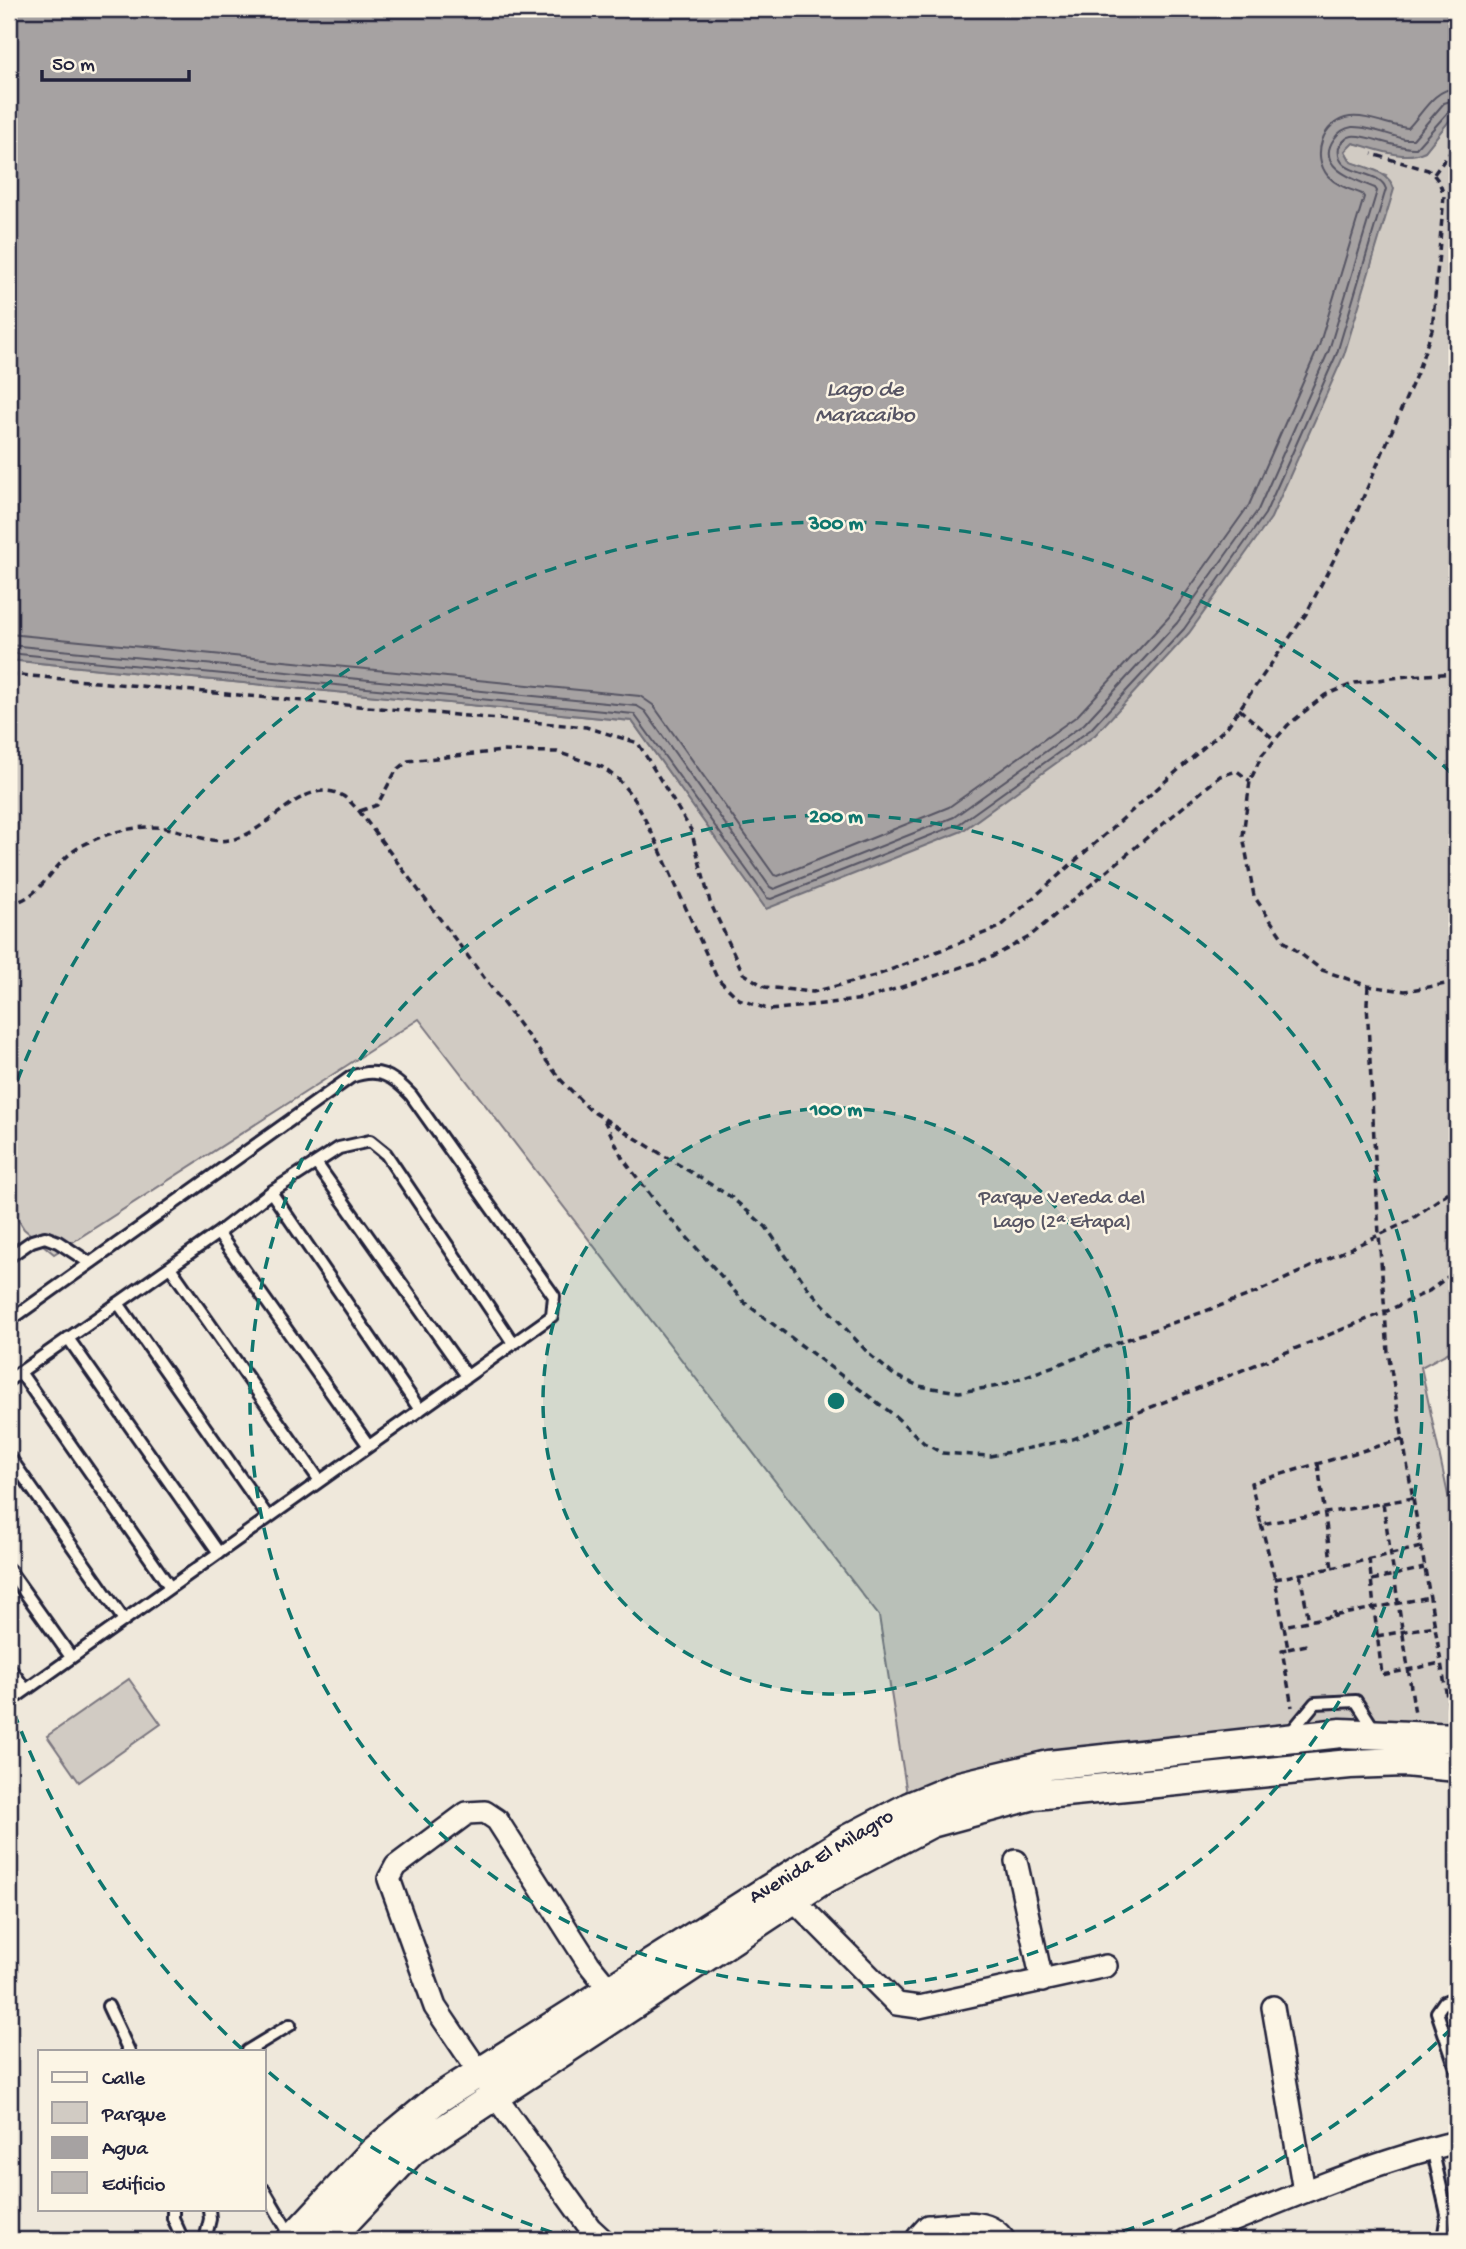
<svg xmlns="http://www.w3.org/2000/svg" width="1466" height="2249" font-family="'Gochi Hand',sans-serif">
  <rect width="100%" height="100%" fill="#efe8db"/>
  <filter id="ink" filterUnits="userSpaceOnUse"><feTurbulence type="fractalNoise" baseFrequency=".0143" numOctaves="2"/><feDisplacementMap in="SourceGraphic" scale="14" xChannelSelector="R" yChannelSelector="G"/><feConvolveMatrix kernelMatrix="1 2 1 2 8 2 1 2 1" color-interpolation-filters="sRGB"/></filter>
  <g filter="url(#ink)">
    <!-- green -->
    <path fill="#d1cbc3" stroke="#7a767f" stroke-width="2" d="M1457,111v1237l-36,19 36,171v194l-301,22 -247,53 -30,-191 -460,-597 -365,235 -30,-25 -15,-24v-545l623,61 134,187 620,-733 -35,-13 -6,-11 8,-8 51,12 21,-4z
      M129,1679l32,45 -82,58 -32,-46z"/>
    <!-- water -->
    <path fill="#a6a2a2" stroke="#716f79" stroke-width="2" d="M9,9h1448v102l-32,40c-21,11 -51,-3 -72,-8l-8,8 6,11c16,6 38,9 43,27l-50,166 -73,163 -82,115 -94,102 -133,96 -196,78 -134,-188 -623,-61z"/>
    <g fill="none" stroke-linecap="round" stroke-linejoin="round">
      <!-- shore -->
      <path stroke="#575564" stroke-width="2" d="M9,634l631,62 13,9 121,170 4,1 171,-69 128,-91 92,-99 80,-112 70,-159 45,-149 -2,-3c-12,-5 -25,-8 -34,-18 -17,-20 -6,-55 22,-59 18,-2 40,9 58,11 15,-15 25,-39 49,-40
        M9,645l628,61 8,5 125,176 4,2 180,-72 130,-93 93,-101 81,-113 71,-160 48,-159 -2,-3c-19,-8 -61,-21 -41,-49 4,-6 11,-11 18,-12 16,-1 37,8 53,12h8l31,-36 13,-4
        M9,653l625,61 133,184 4,1 188,-75 131,-94 94,-101 81,-115 72,-161 49,-164c-7,-22 -52,-10 -47,-42 3,-5 7,-10 13,-11 15,-2 44,13 64,12l34,-38 7,-2"/>
      <defs>
        <path id="lane" d="M316,1163l151,213
          M271,1192l149,218
          M218,1233l151,213
          M9,1257l23,-16 13,-4 13,5 32,21
          M170,1267l150,214
          M118,1303l150,214
          M9,1321l342,-244c27,-10 41,-2 60,18l143,201 -2,20 -543,386
          M68,1338l151,215
          M20,1372l150,215
          M9,1380l209,-147 53,-41 68,-44 31,-7 16,13 127,189
          M9,1456l115,164
          M9,1570l62,87
          M9,1667l17,23
          M1290,1733l25,-30 41,-2 20,31
          M1457,1997l-13,5 -7,10 20,59
          M108,2006l21,45
          M247,2051l43,-26
          M1432,2148l15,66 -4,26
          M264,2190l27,46
          M173,2209v9l10,22
          M205,2240l5,-21 -1,-10"/>
        <path id="street" d="M1016,1861l26,120
          M793,1899l104,105 22,3 187,-41
          M1273,2007l31,184
          M603,2240l-13,-12 -94,-131 -61,-90 -46,-128 7,-13 71,-53 18,-1 12,8 92,144 21,26
          M918,2240v-3l10,-11c27,-1 60,-11 76,14
          M1186,2240c89,-36 178,-76 271,-98"/>
        <path id="secondary" d="M291,2240l82,-88 63,-52 412,-261 61,-32 51,-21 89,-21 292,-32 116,5
          M328,2240l85,-90 408,-269 110,-58 103,-28 316,-31 55,-2 52,5"/>
      </defs>
      <!-- lane casing -->
      <use href="#lane" stroke="#22223b" stroke-width="16"/>
      <!-- street casing -->
      <use href="#street" stroke="#22223b" stroke-width="26"/>
      <!-- secondary casing -->
      <use href="#secondary" stroke="#22223b" stroke-width="33"/>
      <!-- path -->
      <path stroke="#22223b" stroke-width="3.5" stroke-dasharray="7 5" stroke-linecap="butt" d="M1434,174l23,-31
        M1457,673l-49,3 -53,7 -30,12 -37,30 -26,30 -12,26 -7,55 11,60 31,46 37,28 46,16 37,5 52,-9
        M9,674l577,53 52,16 53,87 19,72 33,71 22,14 48,5 62,-16 125,-49 227,-200 79,-113 43,-84 68,-157 15,-43 12,-134c-3,-11 -7,-20 -16,-26l-56,-16
        M1239,709l36,31
        M360,811l17,-6 19,-34 12,-10 94,-10 55,1 45,15 17,13 16,20 21,41 61,137 22,21 31,11 95,-11 127,-42 37,-20 191,-161 17,-5 13,10
        M9,904c34,-5 44,-44 74,-59 27,-14 63,-23 93,-15 18,5 34,13 53,10 38,-4 74,-67 114,-44 6,4 11,10 16,15l201,268 30,31 141,87 35,30 42,61 62,67 24,20 25,11 40,6 40,-6 256,-93 154,-72 48,-35
        M1368,986l-1,17 12,232 9,117 62,363
        M604,1120l19,39 32,42 90,102 149,112 30,28 18,10 48,3 83,-17 312,-127 44,-21 28,-21
        M1403,1439l-152,44 10,41 152,-26
        M1318,1464l14,104 -57,11 8,47 91,-18 8,67 59,-12
        M1383,1503l32,211
        M1261,1524l14,55
        M1369,1558l5,50 56,-11
        M1332,1568l89,-21
        M1300,1574l9,47
        M1372,1580l52,-12
        M1334,1611l1,9
        M1284,1627l4,22 -6,1 10,57
        M1377,1636l58,-10
        M1288,1649l23,-5"/>
      <!-- lane -->
      <use href="#lane" stroke="#fcf5e5" stroke-width="10"/>
      <!-- street -->
      <use href="#street" stroke="#fcf5e5" stroke-width="21"/>
      <!-- secondary -->
      <use href="#secondary" stroke="#fcf5e5" stroke-width="28"/>
    </g>
    <!-- wall -->
    <path fill="#a29d9a" stroke="#22223b" stroke-width="2" d="M1457,2138v62l-8,-42v-18z"/>
    <!-- building -->
    <path fill="#bcb7b3" stroke="#22223b" stroke-width="2" d="M1457,2138v44l-8,-42z"/>
  </g>
  <!-- distance rings -->
  <circle cx="836" cy="1401" r="293" fill="#0f766e" fill-opacity=".12"/>
  <g fill="none" stroke="#0f766e" stroke-width="3.5" stroke-dasharray="12 9">
    <circle cx="836" cy="1401" r="293"/>
    <circle cx="836" cy="1401" r="586"/>
    <path d="M1452 2028A879 879 0 0 1 1100 2239M572 2239A879 879 0 0 1 265 2069M242 2049A879 879 0 0 1 10 1702M10 1100A879 879 0 0 1 1452 774"/>
  </g>
  <g text-anchor="middle" dominant-baseline="central" stroke-width="5" stroke-linejoin="round" paint-order="stroke">
    <!-- park labels -->
    <g font-size="21" fill="#575564" stroke="#fcf5e5">
      <text x="1062" y="1199">Parque Vereda del<tspan x="1062" dy="24">Lago (2ª Etapa)</tspan></text>
    </g>
    <!-- street labels -->
    <g font-size="21" fill="#22223b" stroke="#fcf5e5">
      <text transform="translate(822 1858) rotate(-31)">Avenida El Milagro</text>
    </g>
    <!-- water labels -->
    <g font-size="23" font-style="italic" fill="#575564" stroke="#fcf5e5">
      <text x="865" y="390">Lago de<tspan x="865" dy="26">Maracaibo</tspan></text>
    </g>
  </g>
  <circle cx="836" cy="1401" r="10" fill="#0f766e" stroke="#fcf5e5" stroke-width="3.5"/>
  <g font-size="21" text-anchor="middle" font-weight="bold" fill="#0f766e" stroke="#fcf5e5" stroke-width="5" stroke-linejoin="round" paint-order="stroke">
    <text x="836" y="529">300 m</text>
    <text x="836" y="822">200 m</text>
    <text x="836" y="1115">100 m</text>
  </g>
  <!-- margin -->
  <rect width="1466" height="2249" fill="none" stroke="#fcf5e5" stroke-width="35"/>
  <rect x="18" y="18" width="1431" height="2214" fill="none" stroke="#22223b" stroke-width="2.5" filter="url(#ink)"/>
  <!-- legend -->
  <rect x="38" y="2050" width="228" height="161" fill="#fcf5e5" stroke="#a5a1a1" stroke-width="2"/>
  <rect x="52" y="2072" width="35" height="10" fill="#fcf5e5" stroke="#a5a1a1" stroke-width="2"/>
  <text x="102" y="2084" font-size="21" fill="#22223b">Calle</text>
  <rect x="52" y="2102" width="35" height="21" fill="#d1cbc3" stroke="#a5a1a1" stroke-width="2"/>
  <text x="102" y="2120" font-size="21" fill="#22223b">Parque</text>
  <rect x="52" y="2137" width="35" height="21" fill="#a6a2a2" stroke="#a5a1a1" stroke-width="2"/>
  <text x="102" y="2154" font-size="21" fill="#22223b">Agua</text>
  <rect x="52" y="2172" width="35" height="21" fill="#bcb7b3" stroke="#a5a1a1" stroke-width="2"/>
  <text x="102" y="2190" font-size="21" fill="#22223b">Edificio</text>
  <!-- scale -->
  <path d="M42 70v10h147v-10" fill="none" stroke="#22223b" stroke-width="3.5"/>
  <text x="52" y="70" font-size="21" fill="#22223b" stroke="#fcf5e5" stroke-width="5" paint-order="stroke">50 m</text>
</svg>
